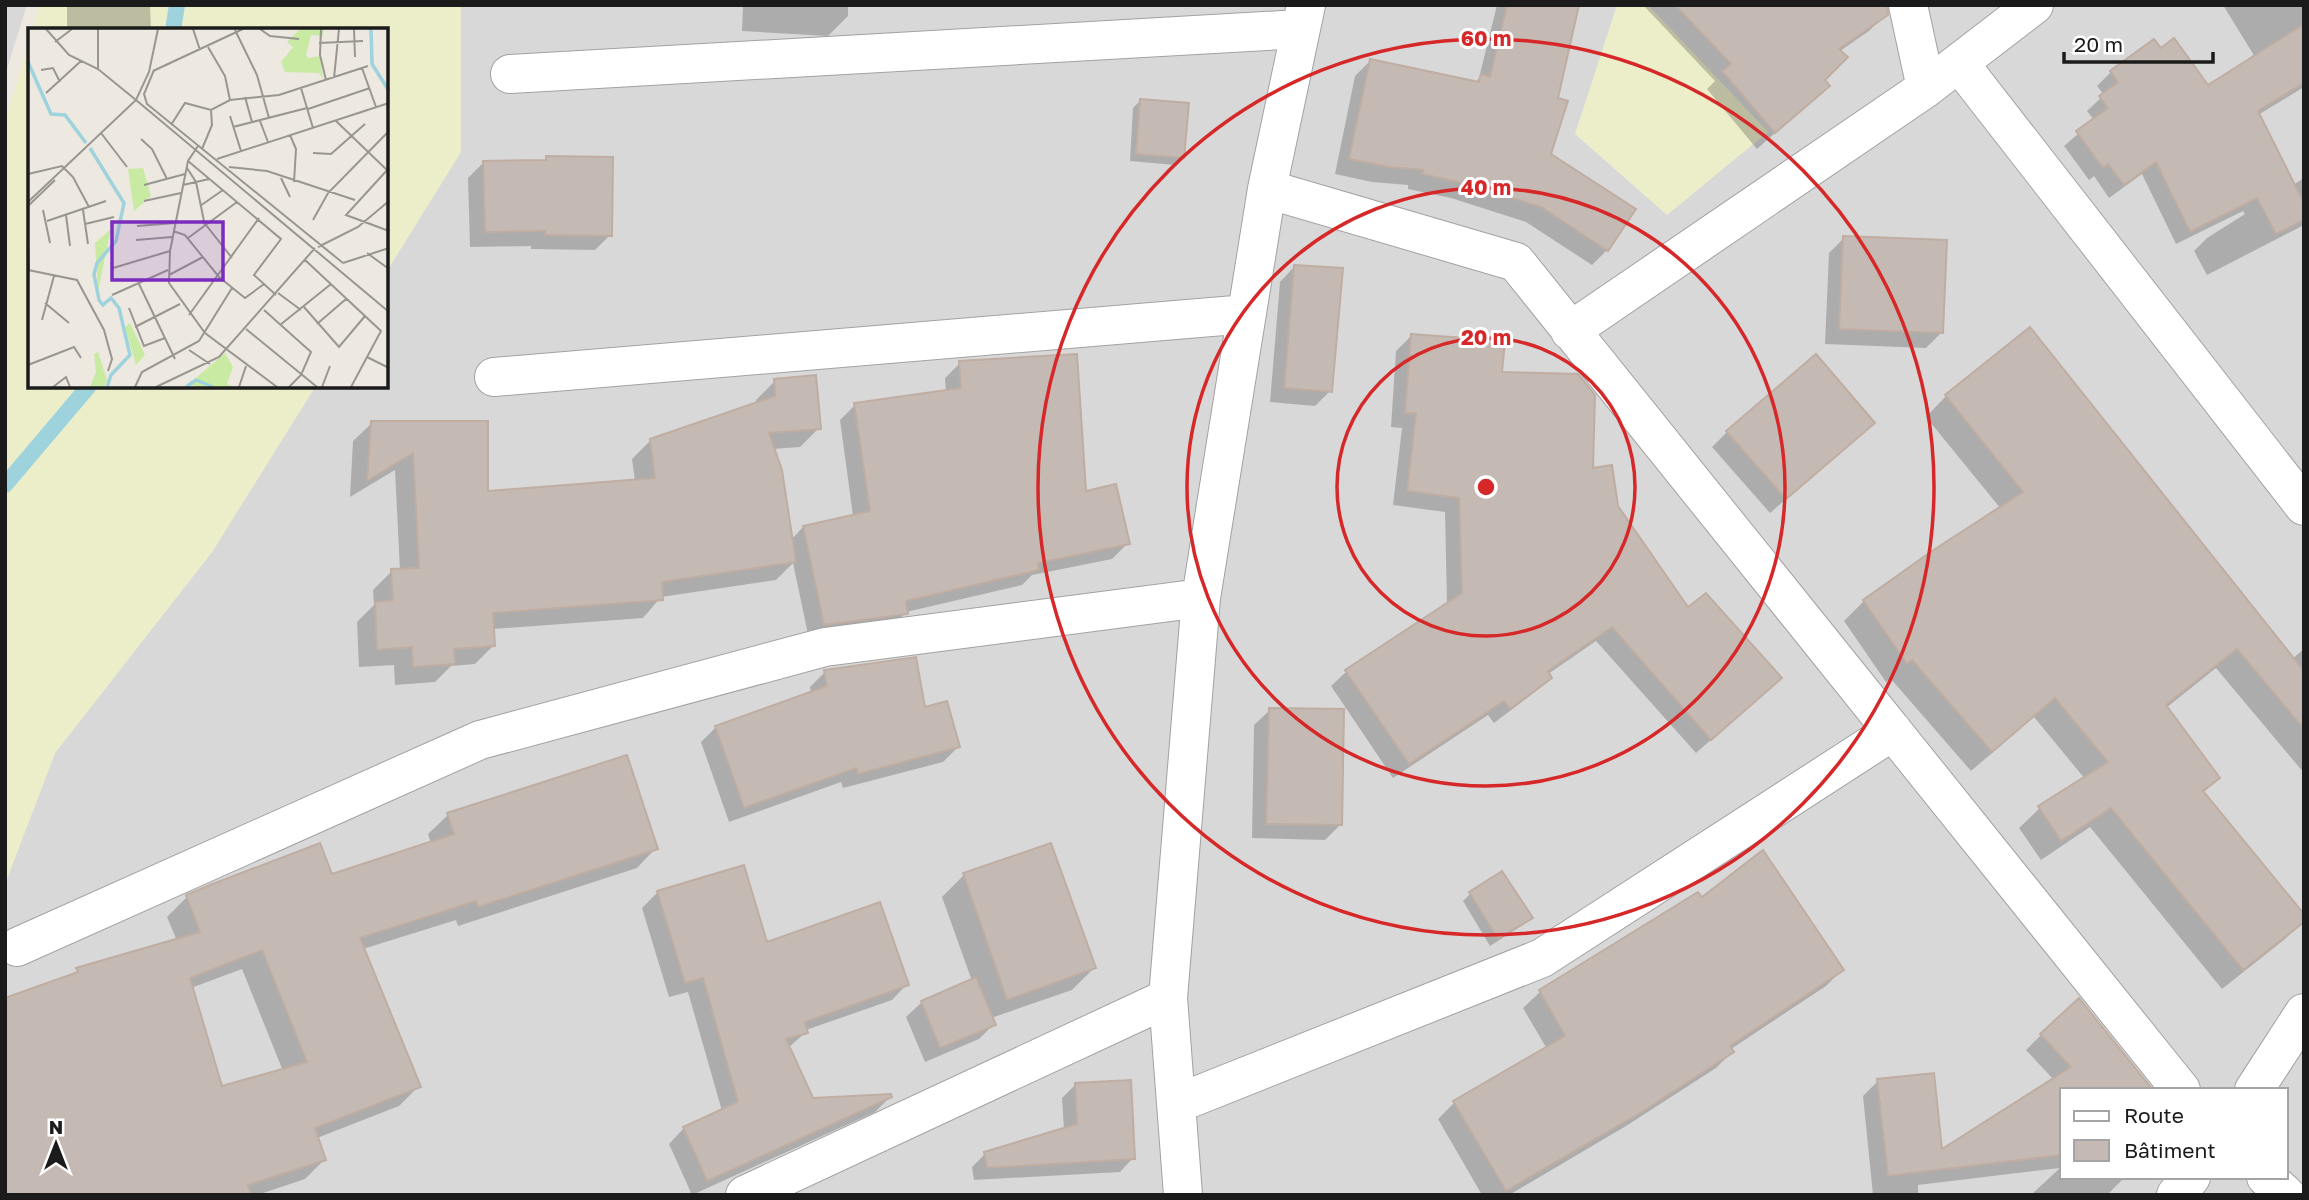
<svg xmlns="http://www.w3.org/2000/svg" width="2309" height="1200" font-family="'Golos Text',sans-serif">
  <rect width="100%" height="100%" fill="#ede8e0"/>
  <!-- residential -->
  <path fill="#d9d8d8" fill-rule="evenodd" d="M5,5h22l-22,70z
    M461,5h1843v1190h-2299v-311l50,-131 157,-201 103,-165h72v-116l74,-120zM2062,1090h224v87h-224z"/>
  <!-- farmland -->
  <path fill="#ecedc9" d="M40,5h421v147l-74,119v-241h-355z
    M1617,5h31l120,127 -101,83 -92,-81z
    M30,39v348h285l-103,165 -157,201 -50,131v-763z"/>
  <!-- shadow -->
  <path fill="#0003" fill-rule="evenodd" d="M67,5h83l1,25h-84z
    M743,5h105v11l-20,20 -86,-5z
    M1497,5h81l-22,94 -7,56 85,55 -27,40 -15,15 -66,-43 -75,-24 -43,-9v-4l-36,-3 -37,-8 20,-98 15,-15 105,22 4,-5z
    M1643,5h241l2,9 -17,17 -29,20 -17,29 5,6 -71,63 -50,-60 8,-8z
    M2223,5h81v82l-46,28 35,70 11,-7v47l-97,50 -13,-24 13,-13 38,-24 -2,-3 -67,33 -34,-70 -33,24 -15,-22 -5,4 -25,-34 30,-26 -7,-9 17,-16 -7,-9 14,-14 49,-21 48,37 47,-31z
    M1141,100l42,57 -8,8 -45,-4 3,-53z
    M547,158l63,77 -15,15 -64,-1v-3l-61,1 -2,-69 16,-16 60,-1z
    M1844,238l98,94 -16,16 -101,-4 4,-91z
    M1295,266l35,125 -15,15 -45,-4 10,-120z
    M1411,336l89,38 91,96 97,140 77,82 -69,61 -100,-112 -48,33 2,3 -15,15 -41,31 -6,-8 -95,63 -62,-92 15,-14 101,-68 -2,-92 -52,-7 9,-77 -11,-1 5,-76z
    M960,363l125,130 43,50 -16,16 -80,16 -10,10 -116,27 -15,17 -82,10 -16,-76 -17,17 -115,17 -18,21 -150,11v17l-18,18 -24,2 -16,16 -40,3 -1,-20 -35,2 -2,-45 17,-17 -1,-15 19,-19h8l-5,-101 -45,27 3,-56 19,-18 114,69 149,-11 -3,-22 19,-19 105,-36v-4l19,-19 44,47 -19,19 -27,2 18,91 12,-13 50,-11 -13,-96 15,-15 91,-13 -1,-14z
    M1946,396l346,263 12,-10v124l-88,-105 -50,40 52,70 -15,15 101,127 -19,19 -63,50 -132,-162 -49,33 -22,-32 21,-20 45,-29 -51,-62 -63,54 -80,-92 -5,3 -42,-61 20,-20 137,-92 -75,-92z
    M1873,423l-103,90 -58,-66 15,-15z
    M825,672l98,37 35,38 -15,15 -100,26 -2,-6 -112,40 -28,-80 15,-15 95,-33 -1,-7z
    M1270,710l70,115 -15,15 -73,-2 2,-113z
    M448,815l208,33 -19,20 -179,58 -2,-6 -93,29 56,137 -20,20 -82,32 7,22 -19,19 -48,16h-252l172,-254 -10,-24 20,-20 144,-21 100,-33 -3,-9zM242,969l41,102 -62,17 -30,-100z
    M1502,873l29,45 -8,7 -33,21 -27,-45 7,-7z
    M964,875l130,93 -22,22 -81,28 3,6 -15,15 -54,23 -19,-45 16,-15 50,-21 -30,-84z
    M658,892l108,53 141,39 -15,16 -86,30v2l-18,16 24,52 78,-3 -15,15 -183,83 -23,-51 15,-16 38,-17 -34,-119 -19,5 -27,-89z
    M1698,894l3,6 141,70 -16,16 -95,63 1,3 -16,16 -90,58 -117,69h-27l-44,-76 16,-16 93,-54 -24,-41 17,-16z
    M2041,1035l109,55h-88v87h63l-18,18h-76l29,-27 -142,17v10h-45l-10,-99 15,-15 41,84 135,-85 -28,-30z
    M1075,1085l58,73 -13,14 -146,8 -2,-13 13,-13 79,-24 -2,-32z"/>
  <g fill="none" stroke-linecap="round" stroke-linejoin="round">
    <!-- stream -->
    <path stroke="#9ed2dd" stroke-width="16" d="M173,30l4,-25
      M5,485l83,-98"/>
  </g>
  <!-- building -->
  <path fill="#c5bab3" stroke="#bfada2" stroke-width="2" fill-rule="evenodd" d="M1507,5h72l-21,93 10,3 -17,53 85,55 -28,42 -67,-44 -74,-23 -45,-10 1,-4 -34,-3 -40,-8 21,-100 109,23 2,-8 9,3z
    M1675,5h212l1,10 -49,34 9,8 -23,23 5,6 -55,47 -53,-62 9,-7z
    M2304,24v59l-46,28 46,92v17l-28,14 -19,-36 -67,34 -34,-70 -32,23 -16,-21 -5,4 -27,-37 32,-23 -9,-12 19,-14 -8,-11 44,-32 7,9 13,-10 34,47z
    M1140,99l49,4 -5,55 -48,-4z
    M546,156l67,1 -1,79 -67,-1v-4l-60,1 -2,-71 63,-1z
    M1843,236l104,4 -4,93 -104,-4z
    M1294,265l49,3 -11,124 -48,-4z
    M2030,327l274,344v58l-67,-80 -71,56 54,73 -17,13 101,123v8l-61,48 -132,-162 -50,33 -23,-35 70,-44 -53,-64 -63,54 -80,-92 -5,4 -44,-64 69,-49 91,-59 -78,-97z
    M1411,334l94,7 -3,31 76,2 17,21 -2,73 19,-3 6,41 70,101 18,-14 76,85 -71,62 -99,-113 -64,44 4,7 -42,31 -6,-8 -95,63 -64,-94 117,-77 -3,-95 -52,-7 9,-78h-11z
    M1077,354l9,137 30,-7 14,60 -92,19 1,7 -133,31 2,13 -84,11 -21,-99 67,-15 -16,-108 107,-15 -2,-27z
    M1816,354l59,69 -89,76 -60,-68z
    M816,375l5,54 -52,4 13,37 14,92 -134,20 1,18 -170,13 2,33 -41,3 1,15 -42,3 -1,-20 -35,3 -2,-48 18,-2 -2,-31 28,-1 -6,-115 -46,28 4,-60h117v70l167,-13 -5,-39 125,-43 -1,-17z
    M916,657l9,50 22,-6 13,46 -102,27 -2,-6 -112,40 -29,-82 112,-40 -3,-16z
    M1269,708l75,1 -2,116 -76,-1z
    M627,755l31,94 -180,58 -2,-6 -116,37 61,149 -106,41 11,32 -78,25 3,10h-246v-197l73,-26 -2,-4 124,-36 -14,-37 24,-10 110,-42 12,31 122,-40 -7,-21zM262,950l45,112 -85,24 -32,-108z
    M1051,843l45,125 -89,32 -44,-127z
    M1763,850l81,120 -114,76 4,6 -89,58 -139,81 -53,-90 112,-65 -26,-46 159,-98 4,5z
    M744,865l23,77 113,-40 29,83 -104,37 3,11 -22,6 27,59 78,-4 1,3 -185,84 -24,-54 55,-25 -35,-124 -18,5 -28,-92z
    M1502,871l31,47 -35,21 -29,-47z
    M976,977l20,48 -56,23 -19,-47z
    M2079,998l74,92h-91v65l-174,21 -11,-97 57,-6 8,76 129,-82 -31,-33z
    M1131,1080l4,79 -148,9 -3,-16 93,-28 -2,-41z"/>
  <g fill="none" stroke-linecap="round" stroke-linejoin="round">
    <defs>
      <path id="street" d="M1908,5l18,83
        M1959,63l345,443
        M510,74l791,-45
        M1267,189l249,73 665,828
        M1570,331l356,-243 108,-83
        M494,377l753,-63
        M17,947l463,-207 345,-93 376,-49
        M2254,1090l50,-77
        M1176,1104l366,-146 351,-227
        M2266,1177l20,18
        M745,1195l423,-197
        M1183,1195l-15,-197 33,-400 66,-409 39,-184
        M2176,1195l15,-18"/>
    </defs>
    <!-- street casing -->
    <use href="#street" stroke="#a2a2a2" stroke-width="40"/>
    <!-- street -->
    <use href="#street" stroke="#fff" stroke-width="38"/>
  </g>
  <!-- distance rings -->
  <g fill="none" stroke="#d62828" stroke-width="3.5">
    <circle cx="1486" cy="487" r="149"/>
    <circle cx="1486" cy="487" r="299"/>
    <circle cx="1486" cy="487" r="448"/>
  </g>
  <!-- overview -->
  <g transform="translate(28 28)">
    <rect width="360" height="360" fill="#ede8e0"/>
    <path d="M272,1h24l-1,7 -12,-1 -5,19 2,4 12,-2 3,23 -4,-6 -34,-1 -4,-10 12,-15 -6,-5zM115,140l8,28 -17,15 -6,-42zM83,201l-13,62 -3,-48zM102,295l15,32 -9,10 -11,-38zM70,324l9,28 -3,7h-14l6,-15 -2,-18zM197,325l8,14 -6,17 8,3h-40l-5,-4z" fill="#c9eaa2"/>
    <path fill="none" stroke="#9ed2dd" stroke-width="3.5" d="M343,1l1,35 17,27M0,34l23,52 14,1 21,28M62,120l34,55 -8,38 -19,22 -3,11 5,26 4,5 8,-7 8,10 11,47 -19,20 -4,12M158,359l10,-7 17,7"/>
    <path fill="none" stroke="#999691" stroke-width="2" d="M18,1l23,26 29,14 38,31M70,1v40M165,1l7,21M232,1l10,7 29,3M293,1l-1,26 6,25M326,1l1,28M207,2l22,45 12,43M27,14l17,-13M291,15l44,-2M180,19l17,29 5,24M334,40l14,39M13,42l12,-2 7,14M126,42l-10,24 3,10 196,159M125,43l90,-42M306,50l5,-49M273,60l12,40M18,65l35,-32M217,69l7,25M108,72l253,212M280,81l62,-21M202,88l11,35M232,93l8,21M308,93l52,50M143,97l14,-22 26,7 19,-10 49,-5 89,-29M205,99l74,-19M73,105l26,34M262,107l6,14 -2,33M113,111l11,10 15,30M170,118l-10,15 -18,90 -1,32 36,50 72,54M174,121l10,-24 -1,-15M285,125l18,1 34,-30M189,131l172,-56M160,133l93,78 -27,36 22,20M201,139l38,4 88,29M159,140l9,14 9,44M361,140l-43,47 43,16M0,146l34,-8 11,11 16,30M253,150l9,19M116,157l41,-11M155,157l26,-6M116,173l37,-8M0,174l108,-102 13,-28 9,-43M0,178l27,-26M172,178l23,-16M15,182l7,33M55,182l5,34M38,187l4,31M285,192l15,-27 61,-62M19,193l59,-20M57,196l29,-7M178,197l26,33M109,198l38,-3M145,203l12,4 34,42 26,21 19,-14M160,210l49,-36M108,212l36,-3M0,214l1,28M290,219l40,-20 31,-26M339,225l22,16M276,231l77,72 -30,56M315,235l46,-15M85,240l57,-17M0,242l49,10 27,50 8,29 -4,12M141,247l34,-18M111,256l36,75M250,265l23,17M84,267l56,-25M17,275l24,20M276,279l35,40 26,-31M101,280l15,38 21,-8M236,282l47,42 -10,23 -12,12M161,287l70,-97M14,292l12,-44M289,296l29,-25M252,297l51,-41M107,299l45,-23M218,301l71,58M161,322l21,14M339,329l22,11M0,337l46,-18 7,11M25,359l13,-10 4,10M107,359l7,-15 57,-31 33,-53M128,359l63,-30 96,-109M211,359l7,-21M294,359l8,-21"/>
    <path fill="#7b2cbf" fill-opacity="0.15" stroke="#7b2cbf" stroke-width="3.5" d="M84,194h111v58h-111z"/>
    <rect width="360" height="360" fill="none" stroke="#1b1b1b" stroke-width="3.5"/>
  </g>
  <circle cx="1486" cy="487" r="10" fill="#d62828" stroke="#fff" stroke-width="3.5"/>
  <g font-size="21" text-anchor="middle" font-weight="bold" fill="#d62828" stroke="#fff" stroke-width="6" stroke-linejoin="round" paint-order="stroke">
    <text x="1486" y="46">60 m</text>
    <text x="1486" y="195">40 m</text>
    <text x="1486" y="345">20 m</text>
  </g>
  <!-- border -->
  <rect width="2309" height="1200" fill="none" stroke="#1b1b1b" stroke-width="14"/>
  <!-- legend -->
  <rect x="2060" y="1088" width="228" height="91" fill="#ffffff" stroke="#a4a4a4" stroke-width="2"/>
  <rect x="2074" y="1111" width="35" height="10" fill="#ffffff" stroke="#a4a4a4" stroke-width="2"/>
  <text x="2124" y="1123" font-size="21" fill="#1b1b1b">Route</text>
  <rect x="2074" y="1140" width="35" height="21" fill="#c5bab3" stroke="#a4a4a4" stroke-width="2"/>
  <text x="2124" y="1158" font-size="21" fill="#1b1b1b">Bâtiment</text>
  <!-- north arrow -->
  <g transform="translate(56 1144)" stroke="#ffffff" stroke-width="5" paint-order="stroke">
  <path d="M0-5L12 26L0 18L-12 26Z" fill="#1b1b1b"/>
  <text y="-10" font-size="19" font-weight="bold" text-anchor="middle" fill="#1b1b1b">N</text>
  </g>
  <!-- scale -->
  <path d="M2064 52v10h149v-10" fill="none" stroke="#1b1b1b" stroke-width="3.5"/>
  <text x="2074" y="52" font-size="21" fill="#1b1b1b" stroke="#ffffff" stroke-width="5" paint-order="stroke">20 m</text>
</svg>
